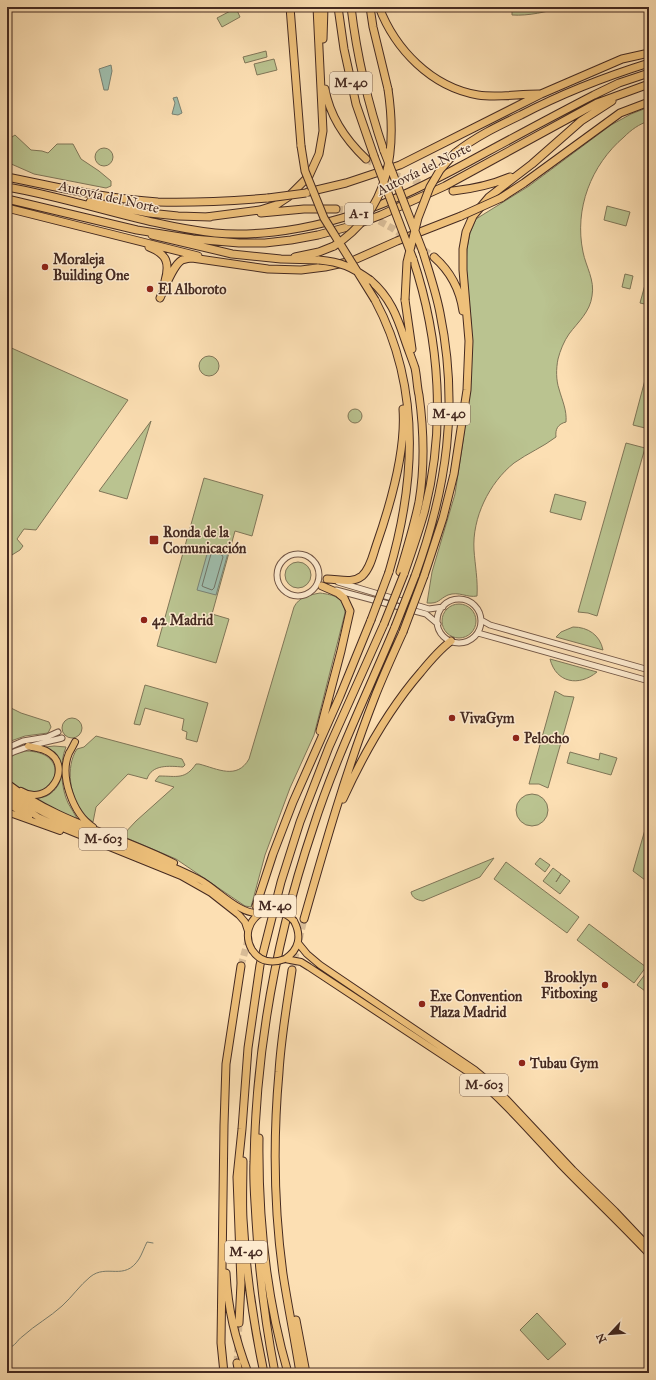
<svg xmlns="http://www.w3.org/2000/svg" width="656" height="1380" font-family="'IM FELL Great Primer',serif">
  <rect width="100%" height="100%" fill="#fcdfb3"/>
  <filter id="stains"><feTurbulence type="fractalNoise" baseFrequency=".005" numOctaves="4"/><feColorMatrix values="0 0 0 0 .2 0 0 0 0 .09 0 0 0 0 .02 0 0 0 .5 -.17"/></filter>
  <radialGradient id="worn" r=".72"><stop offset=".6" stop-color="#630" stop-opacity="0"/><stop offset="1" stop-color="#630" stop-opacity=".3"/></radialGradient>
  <!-- green -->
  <path fill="#bac390" stroke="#807658" d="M512,7h51c-17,5 -34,9 -51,8z
    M236,8l4,9 -18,10 -5,-9z
    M266,51l1,6 -22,6 -2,-6z
    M274,59l3,11 -20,5 -3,-11z
    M649,107v14c-10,3 -18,9 -25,16 -33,28 -50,72 -41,115 3,15 12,28 9,44 -2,16 -14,26 -23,38 -5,7 -9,17 -11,25 -2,10 -2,21 1,30 3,11 8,21 7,33 -8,2 -11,7 -10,15 -13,10 -28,16 -42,26 -25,20 -42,55 -40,87 1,15 4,30 3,46 -10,2 -18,-5 -29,-1 -9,4 -9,9 -21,8l5,-31 23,-78 8,-53 8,-70v-49l-5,-56 1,-18 3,-15 6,-14 53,-33 82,-61 20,-11z
    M7,131l5,6 3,-2 16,15 11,1 6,2 9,-9h16l8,15 18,12 12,10v5l-5,2 -72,-14 -25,-11 -2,-2z
    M95 157a9 9 0 1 1 18 0a9 9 0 1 1-18 0Z
    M607,206l23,6 -4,14 -22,-6z
    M625,274l8,2 -3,13 -8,-2z
    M646,281h3v24l-9,-2z
    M7,346l121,54 -92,130 -12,-1 -7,10 6,7 -3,4 -13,8z
    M199 366a10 10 0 1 1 20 0a10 10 0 1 1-20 0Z
    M649,365v64l-16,-4z
    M348 416a7 7 0 1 1 14 0a7 7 0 1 1-14 0Z
    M151,421l-24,78 -28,-8z
    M626,443l19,5 -48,168 -9,-3 -10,-1z
    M204,478l59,17 -11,41 -17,-5 -23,83 17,5 -13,44 -59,-17z
    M555,494l31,8 -5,18 -31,-8z
    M285 575a13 13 0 1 1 26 0a13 13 0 1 1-26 0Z
    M320,593c14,2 24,4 25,20l-31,122 -24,53 -25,67 -14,52 -6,-1 -69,-47 -54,-23 14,-15 38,-34 -19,-6 4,-5c18,0 26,4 37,-12h3c19,5 38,16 50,-5l45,-152c5,-10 15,-12 26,-14z
    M442 621a17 17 0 1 1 34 0a17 17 0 1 1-34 0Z
    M573,627c15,0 27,8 30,23l-47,-13 5,-5z
    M550,659l47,13c-18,15 -41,11 -47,-13z
    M145,685l63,18 -11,39 -11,-3 1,-7 -5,-2 2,-11 -39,-11 -5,17 -6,-1z
    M555,691l9,5 10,1 -26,91 -9,-4h-10z
    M7,706l14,7 28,9 2,5 -3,6 -23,3 -17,6 3,-10 -4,-15z
    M62 728a10 10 0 1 1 20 0a10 10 0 1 1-20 0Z
    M96,736l86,23 3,6 -2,2c-14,-1 -31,-3 -36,12l-19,-5 -32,33 -3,15c-4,-3 -7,-5 -10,-8 -13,-17 -18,-47 -6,-65l7,-2z
    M54,746l12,1c-7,16 -5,41 2,56 3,6 7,11 10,17l-46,-22c6,0 13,0 18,-4 18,-13 13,-37 -4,-47z
    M26,751c48,1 29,52 -1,40 -6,-3 -13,-8 -18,-12v-20l10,-6z
    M570,752l29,8 1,-7 17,5 -6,17 -44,-12z
    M516 810a16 16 0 1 1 32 0a16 16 0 1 1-32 0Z
    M649,816v67l-16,-12z
    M494,858l-14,19 -57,24c-6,-1 -11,-3 -12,-9z
    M540,858l10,7 -5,7 -10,-8z
    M506,862l73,55 -12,16 -73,-54z
    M553,868l8,6 -5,8 5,-8 9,7 -10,13 -17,-13z
    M589,924l57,43 -12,16 -57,-43z
    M649,969v25l-12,-9z
    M537,1313l29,31 -18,16 -28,-30z"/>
  <!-- water -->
  <path fill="#9fbdac" stroke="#7b8274" d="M111,65l1,6 -4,19h-4l-5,-21z
    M177,97l5,16 -4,2 -6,-1 3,-11 -2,-5z
    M209,547l19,6 -12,42 -19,-5z"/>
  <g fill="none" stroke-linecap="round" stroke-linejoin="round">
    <!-- shore -->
    <path stroke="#727466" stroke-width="1" d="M213,552l9,3 1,2 -9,31 -2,2 -8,-3 -2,-1 9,-32z"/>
    <!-- stream -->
    <path stroke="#7b8274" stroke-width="1" d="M7,1349c11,-5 8,-7 16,-13 12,-11 27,-19 39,-30 10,-9 18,-21 28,-29 17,-14 34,5 49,-18 3,-5 5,-11 8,-17l6,1"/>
    <!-- motorway-tunnel -->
    <path stroke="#d7bb96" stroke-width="7" stroke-dasharray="7 3.5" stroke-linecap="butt" d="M366,159l25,15 37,11
      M336,209l25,3
      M370,216l22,12 42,29
      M241,966l8,-30
      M292,970l12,-51
      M237,1363l2,-40"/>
    <defs>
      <path id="tertiary" d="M277 575a21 21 0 1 1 42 0a21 21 0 1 1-42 0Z
        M338,582l91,27 14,-2
        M336,590l90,24 12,10
        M437 621a22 22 0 1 1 44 0a22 22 0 1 1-44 0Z
        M481,620l9,5 159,45
        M478,633l171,48
        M7,748l16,-7 24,-4 11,-5
        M7,755c17,-9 36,-12 55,-17"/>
      <path id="trunk" d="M75,742c-2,4 -4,8 -6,11 -10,23 4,61 24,74
        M7,783c50,39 112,52 167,80
        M7,790c41,30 90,46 137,65 20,8 40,16 58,26 18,11 39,35 60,32
        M21,791c27,17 53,-24 27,-39 -6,-4 -13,-4 -20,-6
        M7,796l31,21 22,10 121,49 30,17 28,22 6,7 3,9
        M7,803l22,14
        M7,812l53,19
        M298,943l9,11 13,11 155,105 18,15 80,85 42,41 34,36
        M252,950c-8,-14 -4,-29 9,-37
        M285,959l16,3 8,5 162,107c33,27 61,60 90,91 29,30 59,58 88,89
        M285,959c14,-9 17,-23 9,-38"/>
      <path id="motorway" d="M290,7l11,139
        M338,7l6,42 12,55 18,52
        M351,7c6,50 17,97 33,144
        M370,7l3,20 15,62
        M379,7c16,42 52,80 99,88 20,3 40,-1 61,-1
        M323,39l1,-32
        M325,89c5,28 21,51 41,70
        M455,153c20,-16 43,-27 66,-38 42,-22 83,-38 128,-52
        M7,177c50,10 100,22 151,25 37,1 73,-1 110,-4
        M7,187c70,12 137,38 208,46 19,2 40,1 59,-1 79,-9 140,-40 209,-78 37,-20 74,-40 111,-59l25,-12 30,-10
        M453,191c20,-2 38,-6 57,-14
        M308,192l38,-9 54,-18 141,-71 81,-35 27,-6
        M501,198l23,-15 96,-70 29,-11
        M7,199l130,31 56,9 46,4h26l26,-3 27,-5 37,-10 26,-10 64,-29 152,-83 52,-19
        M90,202l59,11 29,3 32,1
        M7,208l191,48
        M261,213l43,-4h32
        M206,217l54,-7 16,-5 12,-8 21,-21 10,-22 4,-23 -6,-124
        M152,235l80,19 49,5 38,1
        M149,247c18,7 21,16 16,34
        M295,257l24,-5 15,-6
        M434,257c16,14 26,33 29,54
        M370,280c20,17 27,36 35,60 3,9 7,19 10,28 2,9 2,19 4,27 5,36 6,71 0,107 -5,24 -12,47 -19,70
        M160,298c5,-10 13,-33 22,-38 3,-1 6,-2 10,-2l76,11 33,1 24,-3 27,-6 45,-20 64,-25
        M375,300c46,86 41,181 14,272
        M405,300l7,49
        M404,574c7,-20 14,-40 20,-61 22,-84 16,-173 -11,-254
        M415,576c32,-88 44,-170 25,-263 -4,-21 -11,-41 -17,-61
        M424,576l19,-58 11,-44 13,-84 2,-49 -6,-71v-21l3,-17 7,-16 16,-19 43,-33 49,-43 31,-20
        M327,579c12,0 25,5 35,-3 8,-7 11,-21 14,-30 14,-40 30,-95 27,-137
        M320,731l21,-80 9,-40 -6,-13 -6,-5 -16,-7
        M343,799c21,-46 45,-89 78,-127 9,-11 18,-22 30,-31
        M256,906l17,-52 20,-52 47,-106 31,-76
        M304,919c21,-74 42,-148 70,-220 9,-23 19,-45 29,-67
        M292,970c-5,34 -11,68 -13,102 -6,67 -5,136 4,202 5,33 12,66 17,99
        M259,1138c-1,79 7,159 29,235
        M243,1161c0,20 -1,39 0,58 3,52 10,103 21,154
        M226,1273c2,37 9,65 22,100
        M296,1320l10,53
        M239,1323l2,-40 -4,-106 5,-48 6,-81 12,-83 21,-83 19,-60 29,-75 55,-123
        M237,1363l2,10
        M224,1373l-3,-30 3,-218 2,-61 15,-98
        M275,1373c-10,-51 -16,-102 -19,-153 -1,-20 -3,-39 -2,-58 2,-114 23,-227 59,-334 22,-69 54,-134 82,-201"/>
    </defs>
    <!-- tertiary casing -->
    <use href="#tertiary" stroke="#735746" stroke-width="7"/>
    <!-- trunk casing -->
    <use href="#trunk" stroke="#452a21" stroke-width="8"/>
    <!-- motorway casing -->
    <use href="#motorway" stroke="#452a21" stroke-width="9"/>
    <!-- tertiary -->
    <use href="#tertiary" stroke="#fdeace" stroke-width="5"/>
    <!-- trunk -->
    <use href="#trunk" stroke="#eec07a" stroke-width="6"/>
    <!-- motorway -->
    <use href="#motorway" stroke="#eec07a" stroke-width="7"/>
    <defs>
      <path id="trunk-bridge" d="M262,913c12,-4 24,-1 32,8
        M252,950c8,12 20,14 33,9"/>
      <path id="motorway-bridge" d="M301,146l4,25 19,47 51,82
        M384,151l39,101
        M374,156l39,103
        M268,198l38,-5
        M461,216l40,-18
        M334,246c56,-36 63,-96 54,-157
        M319,260c22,2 33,7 51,20
        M405,300l2,-38 11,-44 12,-31 10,-17 15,-17
        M371,620l18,-48
        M384,624l20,-50
        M395,627l20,-51
        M403,632l21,-56"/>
    </defs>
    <!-- trunk-bridge casing -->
    <use href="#trunk-bridge" stroke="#452a21" stroke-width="8" stroke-linecap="butt"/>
    <!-- motorway-bridge casing -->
    <use href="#motorway-bridge" stroke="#452a21" stroke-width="9" stroke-linecap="butt"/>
    <!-- trunk-bridge -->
    <use href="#trunk-bridge" stroke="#eec07a" stroke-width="6"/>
    <!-- motorway-bridge -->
    <use href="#motorway-bridge" stroke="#eec07a" stroke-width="7"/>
  </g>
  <!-- markers -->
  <g fill="#8f2418" stroke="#fdeace" stroke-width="1.5">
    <circle cx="45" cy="267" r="4"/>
    <circle cx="150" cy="289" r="4"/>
    <rect x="149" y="535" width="10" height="10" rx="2"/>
    <circle cx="144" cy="620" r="4"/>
    <circle cx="452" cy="718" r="4"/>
    <circle cx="516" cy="738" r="4"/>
    <circle cx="605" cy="985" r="4"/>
    <circle cx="422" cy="1004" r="4"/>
    <circle cx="522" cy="1063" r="4"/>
  </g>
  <g text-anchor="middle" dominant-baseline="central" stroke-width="3" stroke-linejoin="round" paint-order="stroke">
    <!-- shield labels -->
    <g fill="#fdeace" stroke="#7c6455" stroke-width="1">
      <rect x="330" y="72" width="42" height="22" rx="3"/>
      <rect x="345" y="203" width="28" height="22" rx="3"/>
      <rect x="428" y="403" width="42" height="22" rx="3"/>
      <rect x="79" y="828" width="48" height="22" rx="3"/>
      <rect x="254" y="895" width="42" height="22" rx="3"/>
      <rect x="460" y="1074" width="48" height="22" rx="3"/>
      <rect x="225" y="1241" width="42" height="22" rx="3"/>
    </g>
    <g font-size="13" font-weight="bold" fill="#452a21">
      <text x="351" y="83">M-40</text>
      <text x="359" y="214">A-1</text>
      <text x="449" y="414">M-40</text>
      <text x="103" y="839">M-603</text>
      <text x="275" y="906">M-40</text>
      <text x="484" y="1085">M-603</text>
      <text x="246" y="1252">M-40</text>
    </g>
    <!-- street labels -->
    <g font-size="14" fill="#452a21" stroke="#fdeace">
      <text transform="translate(424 169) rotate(-26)">Autovía del Norte</text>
      <text transform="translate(109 197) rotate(13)">Autovía del Norte</text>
    </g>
    <!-- poi labels -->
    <g font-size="14" font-weight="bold" fill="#452a21" stroke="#fdeace" text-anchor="start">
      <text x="53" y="259">Moraleja<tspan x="53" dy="16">Building One</tspan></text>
      <text x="158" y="289">El Alboroto</text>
      <text x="163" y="532">Ronda de la<tspan x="163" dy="16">Comunicación</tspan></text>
      <text x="152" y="620">42 Madrid</text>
      <text x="460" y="718">VivaGym</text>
      <text x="524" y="738">Pelocho</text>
      <text x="597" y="977" text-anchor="end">Brooklyn<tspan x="597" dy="16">Fitboxing</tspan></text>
      <text x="430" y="996">Exe Convention<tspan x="430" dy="16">Plaza Madrid</tspan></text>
      <text x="530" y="1063">Tubau Gym</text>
    </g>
  </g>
  <!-- margin -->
  <rect width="656" height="1380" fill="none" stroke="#fcdfb3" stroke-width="24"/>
  <rect x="8" y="8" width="640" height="1364" fill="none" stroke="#452a21" stroke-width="2"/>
  <rect x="12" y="12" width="632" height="1356" fill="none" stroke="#452a21"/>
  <!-- north arrow -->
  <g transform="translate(610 1334) rotate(244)" stroke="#fdeace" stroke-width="3" paint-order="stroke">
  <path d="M0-3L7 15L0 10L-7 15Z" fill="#452a21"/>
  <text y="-6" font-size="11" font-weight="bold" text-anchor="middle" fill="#452a21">N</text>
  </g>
  <rect width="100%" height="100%" filter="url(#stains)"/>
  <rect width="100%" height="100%" fill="url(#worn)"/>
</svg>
